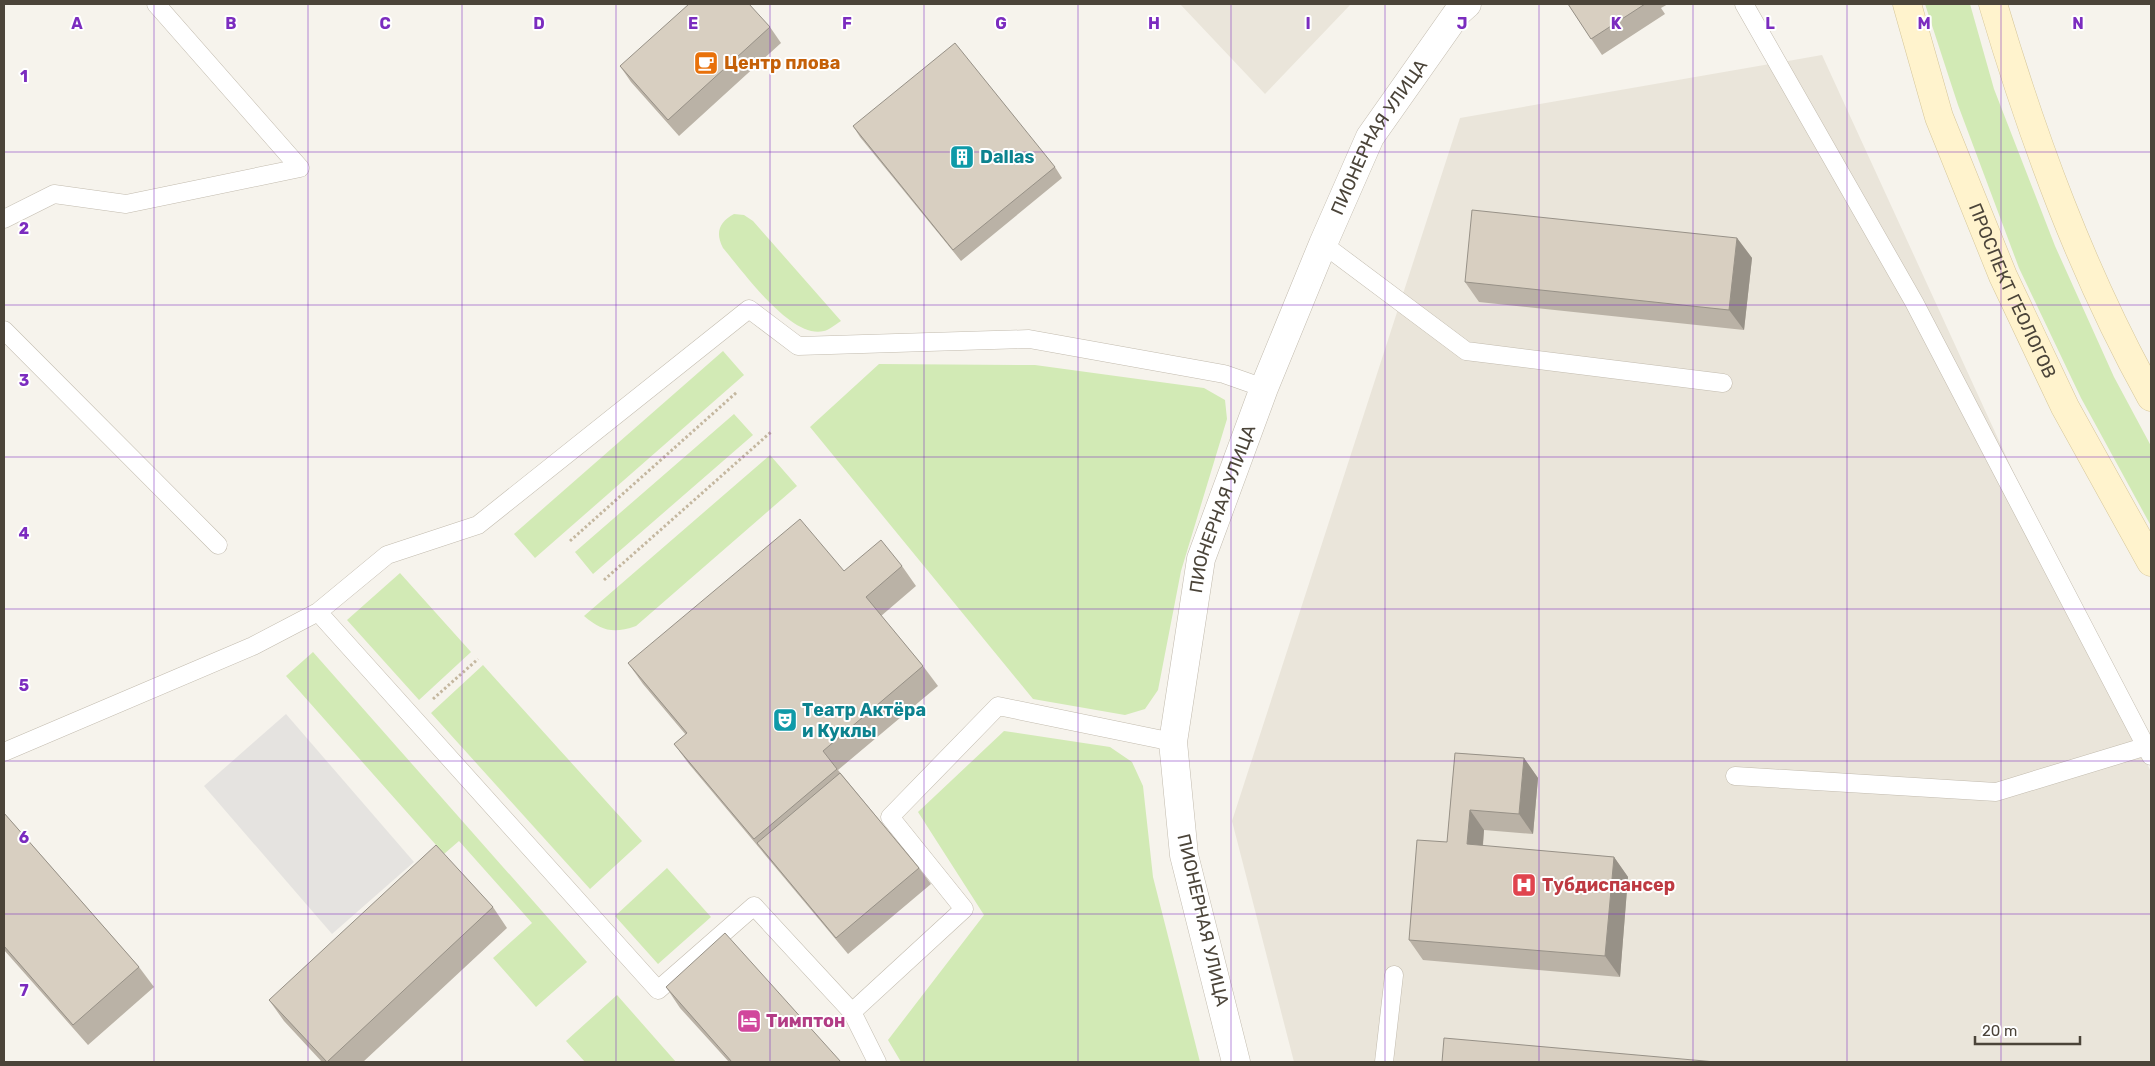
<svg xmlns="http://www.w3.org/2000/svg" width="2155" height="1066" font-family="Rubik,sans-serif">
  <rect width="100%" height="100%" fill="#f6f3ec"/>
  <!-- residential -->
  <path fill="#eae5da" d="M1180,4h171l-86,90z
    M1822,55l329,717v290h-857l-62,-241 228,-703z"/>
  <!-- green -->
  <path fill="#d2eab5" d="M1925,4h45l24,85 61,157 59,131 37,69v80l-70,-128 -62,-130 -61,-163z
    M734,214l10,1 9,6 88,100c-5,3 -12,9 -17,10 -33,9 -82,-61 -101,-83 -8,-15 -4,-26 11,-34z
    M723,351l21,24 -209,183 -21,-24z
    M879,364l156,1 169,23 21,12 2,19 -46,152 -23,119 -13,19 -20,6 -92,-16 -223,-272z
    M734,414l19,21 -160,139 -18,-22z
    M770,455l27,31 -161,140c-23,8 -34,5 -52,-10z
    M400,573l71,79 -52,48 -72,-80z
    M313,652l274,310 -51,45 -43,-49 39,-35 -73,-82 -15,13 -158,-178z
    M483,665l159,176 -52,48 -159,-176z
    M1004,731l106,16 22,15 11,24 10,91 47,185h-299l-13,-22 96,-125 -66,-103z
    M667,868l44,49 -53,47 -43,-48z
    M617,995l59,67h-91l-19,-21z"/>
  <!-- parking -->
  <path fill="#e5e3e0" d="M286,714l128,148 -82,72 -128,-148z"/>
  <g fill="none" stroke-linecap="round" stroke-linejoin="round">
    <defs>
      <path id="service" d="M1744,4l170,298 237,454
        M4,219l50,-25 72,10 174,-36 -144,-164
        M1323,244l143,107 257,32
        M4,330l214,215
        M318,612l340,378 96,-84 98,106
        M4,752l249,-106 65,-34 69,-57 91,-30 271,-216 49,37 231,-7 195,35 40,14
        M1735,776l261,16 151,-46
        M877,1062l-25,-50 112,-103 -74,-92 108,-111 175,36
        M1384,1062l10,-87"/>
      <g id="minor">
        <path id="s1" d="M1236,1062l-52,-207 -11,-113 28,-183 63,-171 59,-144 47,-107 88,-125 9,-8"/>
      </g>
      <g id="secondary">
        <path id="s2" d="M1907,4l32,113 64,159 62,131 86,155"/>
        <path d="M1993,4c40,135 89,269 158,393"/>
      </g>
    </defs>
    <!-- service casing -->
    <use href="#service" stroke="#c2bbae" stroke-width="19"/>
    <!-- minor casing -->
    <use href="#minor" stroke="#c2bbae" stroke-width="29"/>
    <!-- secondary casing -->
    <use href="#secondary" stroke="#d6c79b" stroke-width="29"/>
    <!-- path -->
    <path stroke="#c4b79f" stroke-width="3" stroke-dasharray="2.5 2.5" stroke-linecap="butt" d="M570,541l167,-149
      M604,580l167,-148
      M433,699l45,-40"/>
    <!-- service -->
    <use href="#service" stroke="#fff" stroke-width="18"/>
    <!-- minor -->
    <use href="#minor" stroke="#fff" stroke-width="28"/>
    <!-- secondary -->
    <use href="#secondary" stroke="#fff3cd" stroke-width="28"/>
  </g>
  <!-- wall -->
  <path fill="#bab2a6" d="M1568,4h100l-7,4 4,6 -63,41z
    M770,27l11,16 -102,93 -48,-54 -11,-16z
    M853,126l202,41 7,11 -101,83 -101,-124z
    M1737,238l15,20 -8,72 -265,-28 -14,-20z
    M902,566l14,20 -35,30 42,50 15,20 -100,84 81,98 12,16 -83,70 -159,-190 -15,-20 12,-9 -43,-51 -15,-21 216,-92z
    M1455,753l69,5 14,20 -5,56 -49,-4 -1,16 131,11 14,20 -8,100 -197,-17 -14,-20 38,-98z
    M4,813l135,154 15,20 -66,58 -84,-95z
    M493,907l14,21 -144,134h-41l-38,-41 -15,-21z
    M666,987l175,75h-112l-49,-54z"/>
  <!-- shaded-wall -->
  <path fill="#979187" d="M1737,238l15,20 -8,72 -15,-20z
    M1524,758l14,20 -5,56 -14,-20z
    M1470,810l14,20 -3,35 -14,-21z
    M1614,857l14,20 -8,100 -15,-21z"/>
  <!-- building -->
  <path fill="#d8cfc1" stroke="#979187" d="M689,4h60l21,23 -102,93 -48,-54z
    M1568,4h77l-54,35z
    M955,43l100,124 -102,83 -100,-124z
    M1472,210l265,28 -8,72 -264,-28z
    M800,519l44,52 37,-31 21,26 -36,31 57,69 -100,85 14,18 -83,70 -80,-95 13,-11 -59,-70z
    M1455,753l69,5 -5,56 -49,-4 -3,34 147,13 -9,99 -196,-16 8,-100 30,2z
    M840,773l79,95 -83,70 -79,-95z
    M4,813l135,154 -66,58 -69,-79z
    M436,845l57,62 -166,155 -58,-62z
    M725,933l116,129h-109l-66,-75z
    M1444,1038l272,24h-274z"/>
  <!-- grid -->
  <path fill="none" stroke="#7b2cbf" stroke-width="1" stroke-opacity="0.55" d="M154,4v1058M308,4v1058M462,4v1058M616,4v1058M770,4v1058M924,4v1058M1078,4v1058M1231,4v1058M1385,4v1058M1539,4v1058M1693,4v1058M1847,4v1058M2001,4v1058M4,152h2147M4,305h2147M4,457h2147M4,609h2147M4,761h2147M4,914h2147"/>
  <!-- icons -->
  <defs>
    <symbol id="cafe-square" viewBox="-11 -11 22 22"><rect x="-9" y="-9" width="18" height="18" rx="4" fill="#e8710a" stroke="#fff"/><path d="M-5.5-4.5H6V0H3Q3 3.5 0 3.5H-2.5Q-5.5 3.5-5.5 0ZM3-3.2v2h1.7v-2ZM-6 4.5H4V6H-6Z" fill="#fff"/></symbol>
    <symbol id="building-square" viewBox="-11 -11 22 22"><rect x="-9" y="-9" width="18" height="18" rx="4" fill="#0f9aa8" stroke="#fff"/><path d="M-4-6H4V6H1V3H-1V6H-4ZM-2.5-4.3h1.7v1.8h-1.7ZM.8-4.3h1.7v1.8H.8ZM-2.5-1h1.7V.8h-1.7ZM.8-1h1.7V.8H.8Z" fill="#fff"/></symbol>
    <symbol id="theatre-square" viewBox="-11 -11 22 22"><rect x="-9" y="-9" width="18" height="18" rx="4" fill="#0f9aa8" stroke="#fff"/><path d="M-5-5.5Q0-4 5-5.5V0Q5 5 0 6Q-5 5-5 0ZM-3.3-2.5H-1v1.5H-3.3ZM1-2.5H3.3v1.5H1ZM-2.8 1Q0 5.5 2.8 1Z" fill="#fff"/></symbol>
    <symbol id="hospital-square" viewBox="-11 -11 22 22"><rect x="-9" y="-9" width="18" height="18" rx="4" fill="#e0444e" stroke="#fff"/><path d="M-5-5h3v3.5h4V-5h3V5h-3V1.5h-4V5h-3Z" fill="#fff"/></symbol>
    <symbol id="hotel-square" viewBox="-11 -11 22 22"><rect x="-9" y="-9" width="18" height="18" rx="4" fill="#d1479c" stroke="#fff"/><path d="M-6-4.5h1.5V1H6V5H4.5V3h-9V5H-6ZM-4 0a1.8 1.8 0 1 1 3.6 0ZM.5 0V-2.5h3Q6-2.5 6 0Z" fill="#fff"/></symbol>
  </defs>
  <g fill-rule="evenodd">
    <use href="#cafe-square" x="692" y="49" width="28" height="28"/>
    <use href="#building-square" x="948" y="143" width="28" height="28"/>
    <use href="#theatre-square" x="771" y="706" width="28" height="28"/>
    <use href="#hospital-square" x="1510" y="871" width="28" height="28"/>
    <use href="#hotel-square" x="735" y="1007" width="28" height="28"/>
  </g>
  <g text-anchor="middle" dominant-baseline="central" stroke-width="4" stroke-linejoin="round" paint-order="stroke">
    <!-- food labels -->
    <g font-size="18" font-weight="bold" fill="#c56008" stroke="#fff" text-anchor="start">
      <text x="724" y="63">Центр плова</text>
    </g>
    <!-- street labels -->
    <g font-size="18" fill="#4b4439" stroke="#fff">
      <text stroke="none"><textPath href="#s1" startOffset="971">ПИОНЕРНАЯ УЛИЦА</textPath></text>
      <text stroke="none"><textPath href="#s2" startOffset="306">ПРОСПЕКТ ГЕОЛОГОВ</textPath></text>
      <text stroke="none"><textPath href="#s1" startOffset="566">ПИОНЕРНАЯ УЛИЦА</textPath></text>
      <text transform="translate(1203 920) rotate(77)">ПИОНЕРНАЯ УЛИЦА</text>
    </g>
    <!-- culture labels -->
    <g font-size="18" font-weight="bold" fill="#0d838f" stroke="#fff" text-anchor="start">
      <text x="980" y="157">Dallas</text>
      <text x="802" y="710">Театр Актёра<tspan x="802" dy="21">и Куклы</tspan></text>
    </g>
    <!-- health labels -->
    <g font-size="18" font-weight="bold" fill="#be3a42" stroke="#fff" text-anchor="start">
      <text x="1542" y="885">Тубдиспансер</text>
    </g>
    <!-- hotel labels -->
    <g font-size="18" font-weight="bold" fill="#b23c85" stroke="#fff" text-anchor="start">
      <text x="766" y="1021">Тимптон</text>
    </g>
  </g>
  <g font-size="16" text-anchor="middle" font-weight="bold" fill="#7b2cbf" stroke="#fff" stroke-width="4" stroke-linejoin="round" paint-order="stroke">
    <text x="77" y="29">A</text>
    <text x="231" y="29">B</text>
    <text x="385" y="29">C</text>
    <text x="539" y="29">D</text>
    <text x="693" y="29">E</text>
    <text x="847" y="29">F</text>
    <text x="1001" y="29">G</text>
    <text x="1154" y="29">H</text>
    <text x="1308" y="29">I</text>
    <text x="1462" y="29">J</text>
    <text x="1616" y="29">K</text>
    <text x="1770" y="29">L</text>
    <text x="1924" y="29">M</text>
    <text x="2078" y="29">N</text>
    <text x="24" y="82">1</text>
    <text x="24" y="234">2</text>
    <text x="24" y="386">3</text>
    <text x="24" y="539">4</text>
    <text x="24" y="691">5</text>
    <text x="24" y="843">6</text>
    <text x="24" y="996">7</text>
  </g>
  <!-- border -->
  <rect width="2155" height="1066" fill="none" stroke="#4b4439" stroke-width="10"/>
  <!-- scale -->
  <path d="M1975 1036v8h105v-8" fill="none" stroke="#4b4439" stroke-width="2.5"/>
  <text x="1982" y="1036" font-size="15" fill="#4b4439" stroke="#ffffff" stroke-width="4" paint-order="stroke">20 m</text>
</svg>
